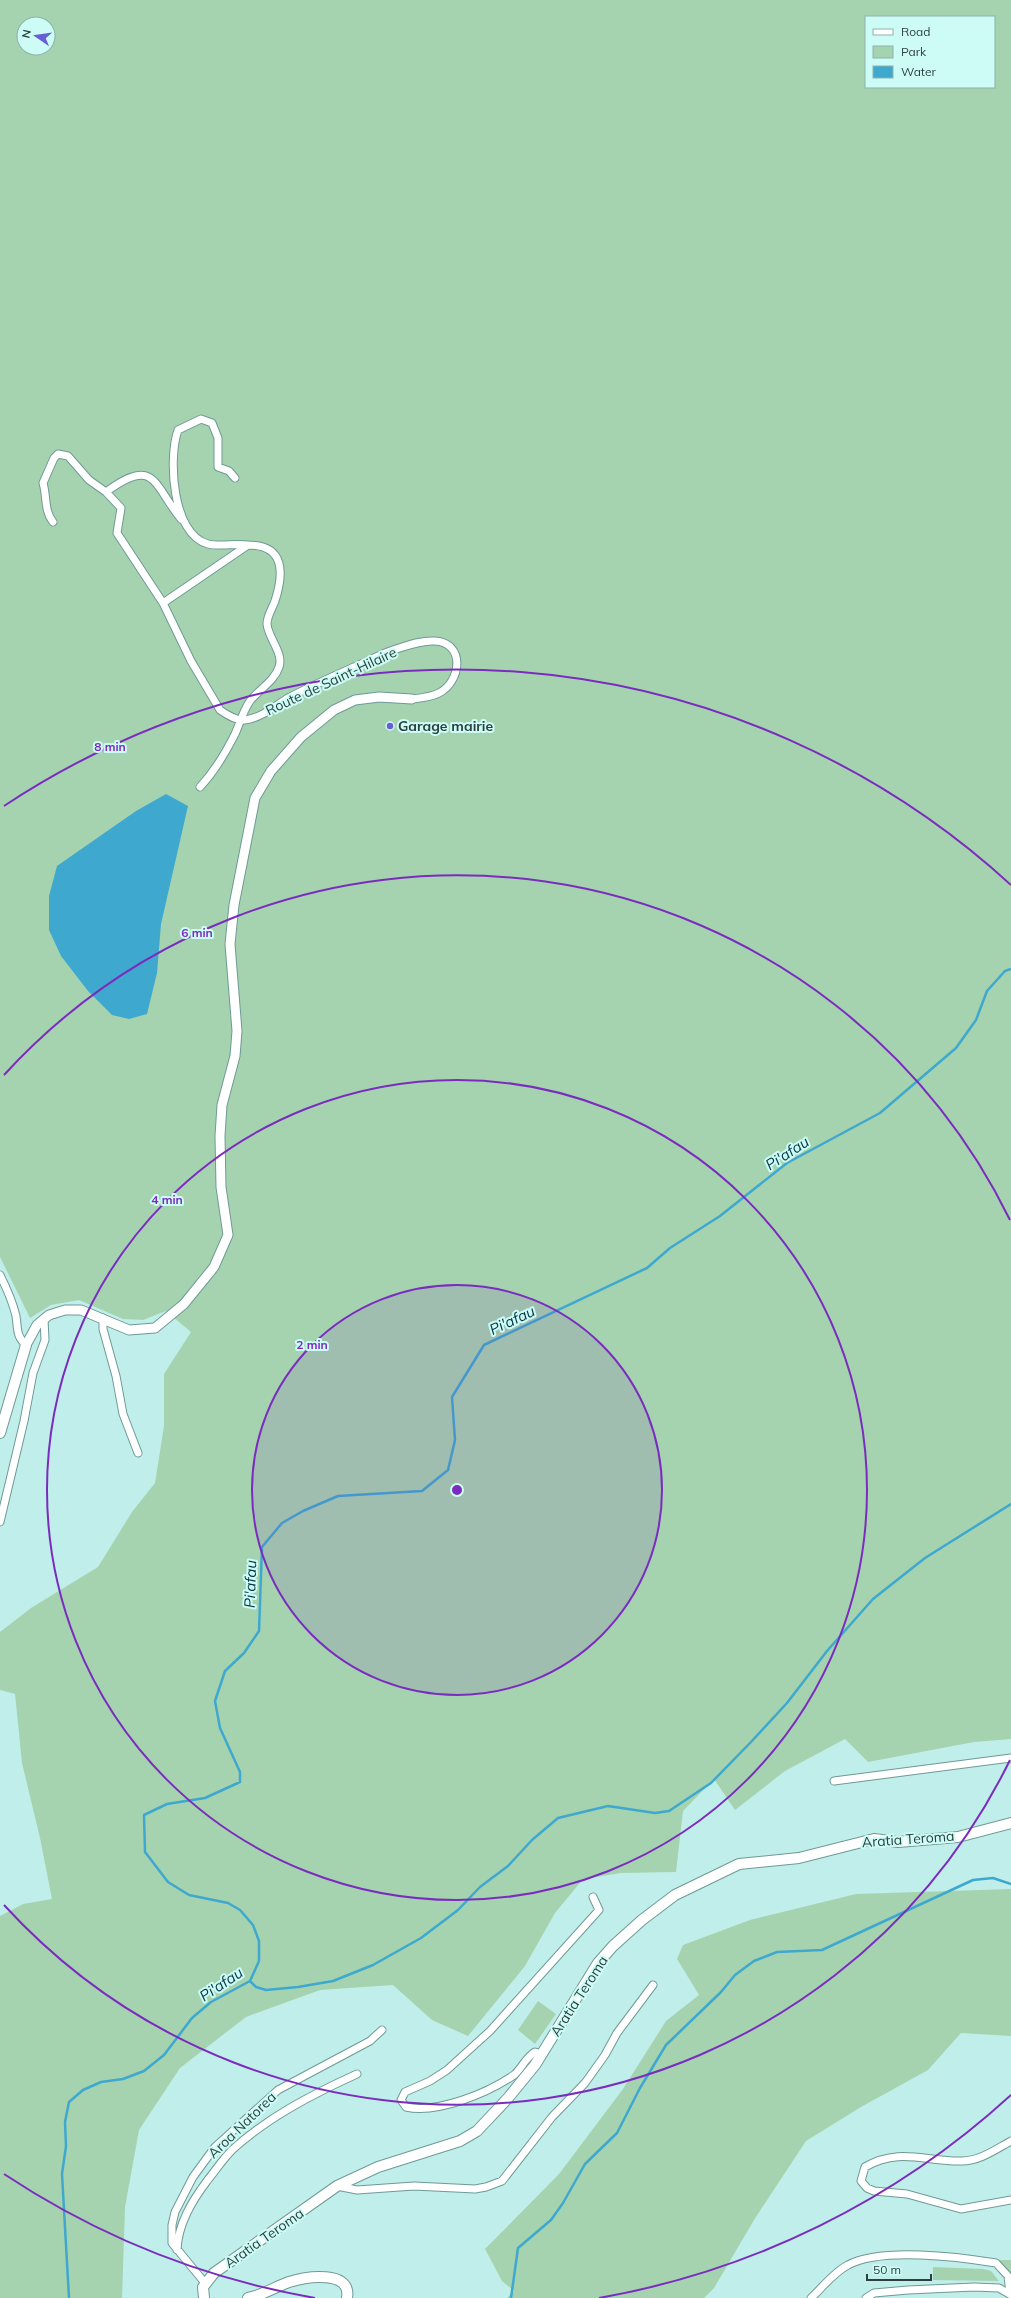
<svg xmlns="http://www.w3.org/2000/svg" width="1011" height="2298" font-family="Mulish,sans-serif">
  <rect width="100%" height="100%" fill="#c0eeea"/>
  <!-- green -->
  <path fill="#a6d3af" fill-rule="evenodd" d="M0,0h1011v1739l-37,3 -106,20 -23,-23 -60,32 -50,39 -21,-31 -31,32 -7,61 -55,1 -38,6 -28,34 -30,53 -57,70 -36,-16 -39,-35 -73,5 -74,27 -66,51 -41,62 -14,77 -3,91h-122v-382l23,-12 29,-5 -12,-61 -18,-75 -7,-69 -15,-4v-58l31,-24 67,-41 34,-55 23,-29 9,-57v-52l27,-42 -25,-21 -23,9 -20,-1 -44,-19 -28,5 -21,13 -30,-61zM866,17h128v70h-128zM24,24h24v24h-24z
    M1011,1889v147l-50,-3 -33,37 -67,37 -55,34 -52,79 -40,68 -10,10h-197l7,-7 -12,-10 -17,-32 74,-75 64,-85 43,-68 33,-26 -22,-36 6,-14 67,-25 106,-26z
    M538,2001l18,13 -21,30 -17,-14z
    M989,2260h22v16z
    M933,2267l50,2 8,2 8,10 -66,-1z"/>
  <!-- water -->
  <path fill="#3ea8cf" d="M166,794l22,12 -27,118 -4,49 -10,41 -18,5 -17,-4 -24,-24 -27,-35 -12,-26v-34l8,-30 79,-55z"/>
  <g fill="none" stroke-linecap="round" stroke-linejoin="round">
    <!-- stream -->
    <path stroke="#3ea8cf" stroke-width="2.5" d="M250,1981l6,6 10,3 32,-3 35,-6 40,-16 48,-27 37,-28 22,-23 28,-21 24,-26 26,-22 50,-12 47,7 14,-2 42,-28 40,-41 36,-39 40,-52 46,-52 52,-41 86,-54
      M69,2298l-7,-124 4,-28 -1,-24 4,-20 14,-12 18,-8 22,-3 21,-8 20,-16 28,-37 19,-16 39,-21 9,-20v-20l-6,-16 -13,-15 -12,-7 -39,-8 -21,-13 -23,-30 -1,-37 23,-11 38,-6 35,-16v-10l-20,-44 -5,-27 10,-30 19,-18 15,-22 3,-84 20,-24 21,-12 35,-15 84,-5 26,-21 7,-30 -3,-43 32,-52 163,-77 23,-20 50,-32 67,-53 93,-50 76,-65 20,-28 11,-29 18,-20 6,-2
      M511,2298l7,-50 33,-28 12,-17 22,-39 32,-31 23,-45 26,-43 55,-53 14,-17 19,-14 23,-9 45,-2 151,-70 20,-2 18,6"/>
    <defs>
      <path id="minor" d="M235,478l-6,-7 -11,-4v-29l-6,-15 -11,-4 -23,11c-10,28 -6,105 30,114 12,3 27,-1 40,1
        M106,492c49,-36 47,-8 75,27
        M53,522c-9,-11 -6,-26 -10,-39l11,-25 4,-4 10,2 21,24 17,12 15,16 -4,25 46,70 28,58 29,49c7,5 16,11 25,10 16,-2 30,-14 43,-22 21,-11 44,-21 66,-31 13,-5 26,-13 39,-17 13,-4 28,-10 42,-9 31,2 26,41 4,52 -8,4 -18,5 -27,6
        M163,603l85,-58c37,0 36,28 27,56 -3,8 -8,15 -8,23 1,14 17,29 12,43 -5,15 -20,22 -29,34 -7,10 -10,22 -15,33 -9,18 -21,38 -35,53
        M0,1275c6,12 13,28 16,41 2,13 0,20 10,29
        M103,1318v11l13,47 7,38 15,39
        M0,1522l24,-101 9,-48 12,-33 -1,-21
        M834,1781l177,-23
        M542,2054l-7,-2c-9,5 -13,16 -21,23 -26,18 -77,39 -108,32l-5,-7 4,-8 25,-11 17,-11 43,-39 109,-121 -6,-13
        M1011,2141c-15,8 -31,20 -49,20 -35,1 -63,-14 -97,6l-4,14 6,7 7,3 33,3 54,15 50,-9
        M337,2186l20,4 57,-4 61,3 11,-2 16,-6 50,-64 33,-34 20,-28 12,-22 36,-48
        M177,2250c1,-26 15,-49 30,-69 8,-10 16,-22 25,-31 36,-33 81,-56 125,-76
        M205,2283l-33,-40v-18l3,-13 18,-35 22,-30 63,-57 92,-49 12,-11
        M811,2298c11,-10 23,-26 37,-33 33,-18 111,-8 148,-2l12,13 2,18
        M866,2298l8,-5 34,-3 66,-3 25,1 12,7"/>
      <path id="tertiary" d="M26,1345l11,-20 12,-10 16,-5h16l48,20 26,-2 29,-24 30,-37 14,-32 -7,-48 -1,-51 2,-31 13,-49 2,-25 -7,-87 4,-39 21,-107 16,-27 30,-34 33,-27 21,-10 24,-3 33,2"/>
      <path id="secondary" d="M0,1433l26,-88
        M204,2298l-1,-11 11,-14 123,-87 41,-19 82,-26 17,-10 31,-33 27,-33 63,-102 15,-17 29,-26 33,-25 64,-31 60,-6 75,-19 24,3 60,-5 53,-14
        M248,2298c15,-3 27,-11 41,-16 16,-5 63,-13 58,16"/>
    </defs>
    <!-- minor casing -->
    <use href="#minor" stroke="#6e9a96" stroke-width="9"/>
    <!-- tertiary casing -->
    <use href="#tertiary" stroke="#6e9a96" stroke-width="11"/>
    <!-- secondary casing -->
    <use href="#secondary" stroke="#6e9a96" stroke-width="12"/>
    <!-- minor -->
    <use href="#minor" stroke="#fff" stroke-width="7"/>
    <!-- tertiary -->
    <use href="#tertiary" stroke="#fff" stroke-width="9"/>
    <!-- secondary -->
    <use href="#secondary" stroke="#fff" stroke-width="10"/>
  </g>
  <!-- distance rings -->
  <circle cx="457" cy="1490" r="205" fill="#7b2cbf" fill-opacity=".12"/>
  <g fill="none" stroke="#7b2cbf" stroke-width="2">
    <circle cx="457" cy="1490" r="205"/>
    <circle cx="457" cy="1490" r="410"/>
    <path d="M1010 1760A615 615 0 0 1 4 1905M4 1075A615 615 0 0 1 1010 1220"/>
    <path d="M1011 2095A820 820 0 0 1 599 2298M315 2298A820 820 0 0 1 4 2174M4 806A820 820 0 0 1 1011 885"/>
  </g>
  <!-- markers -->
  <circle fill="#695ed7" stroke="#cdfcf7" stroke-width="1.5" cx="390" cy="726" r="4"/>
  <g text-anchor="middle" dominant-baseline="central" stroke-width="4" stroke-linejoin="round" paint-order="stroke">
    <!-- street labels -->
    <g font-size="14" fill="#2d403e" stroke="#cdfcf7">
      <text transform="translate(331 681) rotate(-25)">Route de Saint-Hilaire</text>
      <text transform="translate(908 1839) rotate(-4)">Aratia Teroma</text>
      <text transform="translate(579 1996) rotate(-57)">Aratia Teroma</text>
      <text transform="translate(242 2125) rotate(-44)">Aroa Natorea</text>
      <text transform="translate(264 2238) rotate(-35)">Aratia Teroma</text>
    </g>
    <!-- poi labels -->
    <g font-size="14" font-weight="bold" fill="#2d403e" stroke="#cdfcf7" text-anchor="start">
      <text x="398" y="726">Garage mairie</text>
    </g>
    <!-- water labels -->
    <g font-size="15" font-style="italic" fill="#063747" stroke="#cdfcf7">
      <text transform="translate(787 1153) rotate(-33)">Pi'afau</text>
      <text transform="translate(512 1320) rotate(-25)">Pi'afau</text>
      <text transform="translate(250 1584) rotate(-88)">Pi'afau</text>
      <text transform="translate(221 1984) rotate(-34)">Pi'afau</text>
    </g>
  </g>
  <circle cx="457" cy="1490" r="6" fill="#7b2cbf" stroke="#cdfcf7" stroke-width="2"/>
  <g font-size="12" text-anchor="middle" font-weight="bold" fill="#7b2cbf" stroke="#cdfcf7" stroke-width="4" stroke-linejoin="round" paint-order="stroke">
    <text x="110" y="751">8 min</text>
    <text x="197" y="937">6 min</text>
    <text x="167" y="1204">4 min</text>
    <text x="312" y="1349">2 min</text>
  </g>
  <!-- legend -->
  <rect x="865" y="16" width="130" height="72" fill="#cdfcf7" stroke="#8db1ad"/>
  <rect x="873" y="29" width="20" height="6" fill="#ffffff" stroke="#8db1ad"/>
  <text x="901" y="36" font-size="12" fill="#2d403e">Road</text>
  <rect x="873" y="46" width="20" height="12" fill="#a6d3af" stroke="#8db1ad"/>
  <text x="901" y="56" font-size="12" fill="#2d403e">Park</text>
  <rect x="873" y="66" width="20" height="12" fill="#3ea8cf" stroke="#8db1ad"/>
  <text x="901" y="76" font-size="12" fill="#2d403e">Water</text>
  <!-- north arrow -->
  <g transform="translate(36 36) rotate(283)"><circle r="19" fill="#cdfcf7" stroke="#8db1ad"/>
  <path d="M0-3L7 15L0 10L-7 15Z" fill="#695ed7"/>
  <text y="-6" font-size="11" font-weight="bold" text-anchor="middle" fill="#2d403e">N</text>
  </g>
  <!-- scale -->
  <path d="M867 2274v6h64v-6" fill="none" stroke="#2d403e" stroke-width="2"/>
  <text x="873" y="2274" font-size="12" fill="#2d403e" stroke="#cdfcf7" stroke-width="3" paint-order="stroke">50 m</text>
</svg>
